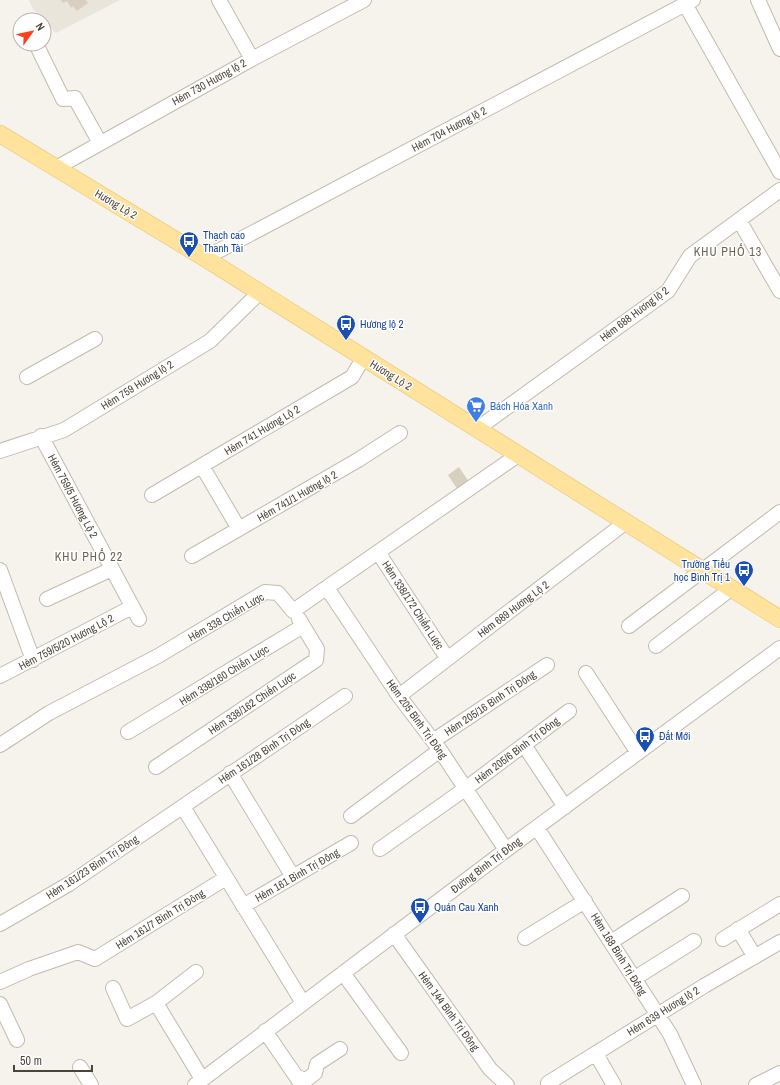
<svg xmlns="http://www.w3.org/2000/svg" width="780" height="1085" font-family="'Archivo Narrow',sans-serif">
  <rect width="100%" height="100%" fill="#f6f3ec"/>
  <!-- residential -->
  <path fill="#eae5da" d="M29,0h91l-64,33 -23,-24z"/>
  <!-- building -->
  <path fill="#d8cfc1" d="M61,0h25l2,3 -11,8 -4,-5 -2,2 -4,-7 -4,2z
    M459,467l10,15 -11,8 -10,-15z"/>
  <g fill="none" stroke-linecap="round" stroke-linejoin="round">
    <defs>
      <path id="minor" d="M219,0l33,59
        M758,0l22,49
        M685,4l95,168
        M37,46l26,53 12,-1 25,45
        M56,168l196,-109 112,-59
        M739,220l41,71
        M205,258l488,-258
        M27,377l68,-38
        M477,429l191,-138 22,-35 90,-66
        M41,436l98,183
        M0,451l64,-21 146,-89 49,-48
        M202,466l37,63
        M152,495l200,-118 12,-20
        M378,552l69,106
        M192,556l166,-96 42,-27
        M0,570l33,90
        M327,588l72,108 41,54 66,100
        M47,599l65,-30
        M629,626l151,-114
        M656,646l76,-58
        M586,673l52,80
        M0,676l132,-69
        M399,696l227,-174
        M128,732l175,-106 -4,-7
        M433,741l114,-76
        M0,745l49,-32 109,-57 107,-64 13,1 15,18 225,-156
        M524,745l41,62
        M156,767l160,-107 1,-11 -14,-23
        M230,773l63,104
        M183,807l120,196
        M351,816l89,-66
        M537,828l133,206 24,51
        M380,849l85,-60 104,-78
        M243,906l108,-63
        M0,924l69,-40 276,-188
        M738,929l17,28
        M394,934l96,135 17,16
        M525,938l60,-37
        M723,939l57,-35
        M611,942l71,-46
        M343,973l58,80
        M635,978l59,-37
        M0,982l29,-13 49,-17 17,7 131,-81
        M113,988l14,31 29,-16 46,76
        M156,1003l40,-31
        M0,1004l17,36
        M265,1031l37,54
        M596,1054l18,31
        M80,1067l11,18
        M297,1077l9,3 9,-7 2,-9 23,-15
        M548,1083l156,-97 76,-44
        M195,1085l311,-235 274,-202
        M756,1085l24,-12"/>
      <path id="major" d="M0,134l205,124 575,361"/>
    </defs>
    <!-- minor casing -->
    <use href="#minor" stroke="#c2bbae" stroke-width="16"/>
    <!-- major casing -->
    <use href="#major" stroke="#e6c16a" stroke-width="18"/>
    <!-- minor -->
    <use href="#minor" stroke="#fff" stroke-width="14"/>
    <!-- major -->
    <use href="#major" stroke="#ffe39c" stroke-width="17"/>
  </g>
  <!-- icons -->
  <defs>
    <symbol id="bus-pin" viewBox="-11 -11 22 30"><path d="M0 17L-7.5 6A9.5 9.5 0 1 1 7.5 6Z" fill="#1a4fb4" stroke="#fff"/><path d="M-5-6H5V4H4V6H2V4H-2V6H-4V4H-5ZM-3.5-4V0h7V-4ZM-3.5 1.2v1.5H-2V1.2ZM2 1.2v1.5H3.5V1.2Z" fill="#fff"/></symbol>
    <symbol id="supermarket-pin" viewBox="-11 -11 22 30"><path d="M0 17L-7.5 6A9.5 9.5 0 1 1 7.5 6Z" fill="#3f7fe0" stroke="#fff"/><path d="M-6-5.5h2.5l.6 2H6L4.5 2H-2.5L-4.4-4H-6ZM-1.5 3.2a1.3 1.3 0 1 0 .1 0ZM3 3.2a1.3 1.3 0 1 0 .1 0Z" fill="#fff"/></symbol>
  </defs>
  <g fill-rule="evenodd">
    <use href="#bus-pin" x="178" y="230" width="22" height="30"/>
    <use href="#bus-pin" x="335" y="313" width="22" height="30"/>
    <use href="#supermarket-pin" x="465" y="395" width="22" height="30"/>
    <use href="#bus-pin" x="733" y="559" width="22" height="30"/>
    <use href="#bus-pin" x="634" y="725" width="22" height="30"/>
    <use href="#bus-pin" x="409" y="896" width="22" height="30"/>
  </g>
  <g text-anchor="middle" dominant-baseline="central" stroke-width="3" stroke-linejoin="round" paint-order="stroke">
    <!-- street labels -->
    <g font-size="11" fill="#4b4439" stroke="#fff">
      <text transform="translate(209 82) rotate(-29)">Hẻm 730 Hương lộ 2</text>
      <text transform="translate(449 129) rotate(-28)">Hẻm 704 Hương lộ 2</text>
      <text transform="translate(116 204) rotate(31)">Hương Lộ 2</text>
      <text transform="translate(634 314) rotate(-37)">Hẻm 688 Hương lộ 2</text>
      <text transform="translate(391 375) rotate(32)">Hương Lộ 2</text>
      <text transform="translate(137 385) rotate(-32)">Hẻm 759 Hương lộ 2</text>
      <text transform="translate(262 430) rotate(-31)">Hẻm 741 Hương Lộ 2</text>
      <text transform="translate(73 496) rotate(62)">Hẻm 759/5 Hương Lộ 2</text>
      <text transform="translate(297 496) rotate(-30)">Hẻm 741/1 Hương lộ 2</text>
      <text transform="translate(413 605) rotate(57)">Hẻm 338/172 Chiến Lược</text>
      <text transform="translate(513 609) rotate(-37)">Hẻm 689 Hương Lộ 2</text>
      <text transform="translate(226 617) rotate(-30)">Hẻm 338 Chiến Lược</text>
      <text transform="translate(66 642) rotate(-28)">Hẻm 759/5/20 Hương Lộ 2</text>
      <text transform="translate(224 675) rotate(-32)">Hẻm 338/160 Chiến Lược</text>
      <text transform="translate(252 703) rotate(-34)">Hẻm 338/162 Chiến Lược</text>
      <text transform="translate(490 703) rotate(-34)">Hẻm 205/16 Bình Trị Đông</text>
      <text transform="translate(417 719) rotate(54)">Hẻm 205 Bình Trị Đông</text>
      <text transform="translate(517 750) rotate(-37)">Hẻm 205/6 Bình Trị Đông</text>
      <text transform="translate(264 751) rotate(-34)">Hẻm 161/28 Bình Trị Đông</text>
      <text transform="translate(486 865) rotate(-37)">Đường Bình Trị Đông</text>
      <text transform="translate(92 867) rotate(-33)">Hẻm 161/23 Bình Trị Đông</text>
      <text transform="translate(297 875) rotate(-30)">Hẻm 161 Bình Trị Đông</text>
      <text transform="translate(160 919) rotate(-32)">Hẻm 161/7 Bình Trị Đông</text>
      <text transform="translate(619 954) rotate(58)">Hẻm 168 Bình Trị Đông</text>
      <text transform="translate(449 1011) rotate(54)">Hẻm 144 Bình Trị Đông</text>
      <text transform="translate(663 1011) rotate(-32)">Hẻm 639 Hương lộ 2</text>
    </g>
    <!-- transit labels -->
    <g font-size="11" fill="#164399" stroke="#fff" text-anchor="start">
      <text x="203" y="235">Thạch cao<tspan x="203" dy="13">Thanh Tài</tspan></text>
      <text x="360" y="324">Hương lộ 2</text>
      <text x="730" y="564" text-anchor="end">Trường Tiểu<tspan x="730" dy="13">học Bình Trị 1</tspan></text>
      <text x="659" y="736">Đất Mới</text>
      <text x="434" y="907">Quán Cau Xanh</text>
    </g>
    <!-- shop labels -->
    <g font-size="11" fill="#366cbe" stroke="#fff" text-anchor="start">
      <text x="490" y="406">Bách Hóa Xanh</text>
    </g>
    <!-- neighbourhood labels -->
    <g font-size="12" letter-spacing="1" fill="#6e6250" stroke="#fff">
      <text x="728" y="252">KHU PHỐ 13</text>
      <text x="89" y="557">KHU PHỐ 22</text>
    </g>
  </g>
  <!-- north arrow -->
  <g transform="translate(32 32) rotate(57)"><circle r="19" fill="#ffffff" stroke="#b7b4b0"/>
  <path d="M0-3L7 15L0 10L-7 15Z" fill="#fc3f1d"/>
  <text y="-6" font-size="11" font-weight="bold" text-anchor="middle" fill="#4b4439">N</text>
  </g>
  <!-- scale -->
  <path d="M14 1065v6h78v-6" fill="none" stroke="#4b4439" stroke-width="2"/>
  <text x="20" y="1065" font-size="12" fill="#4b4439" stroke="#ffffff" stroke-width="3" paint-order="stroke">50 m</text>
</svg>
